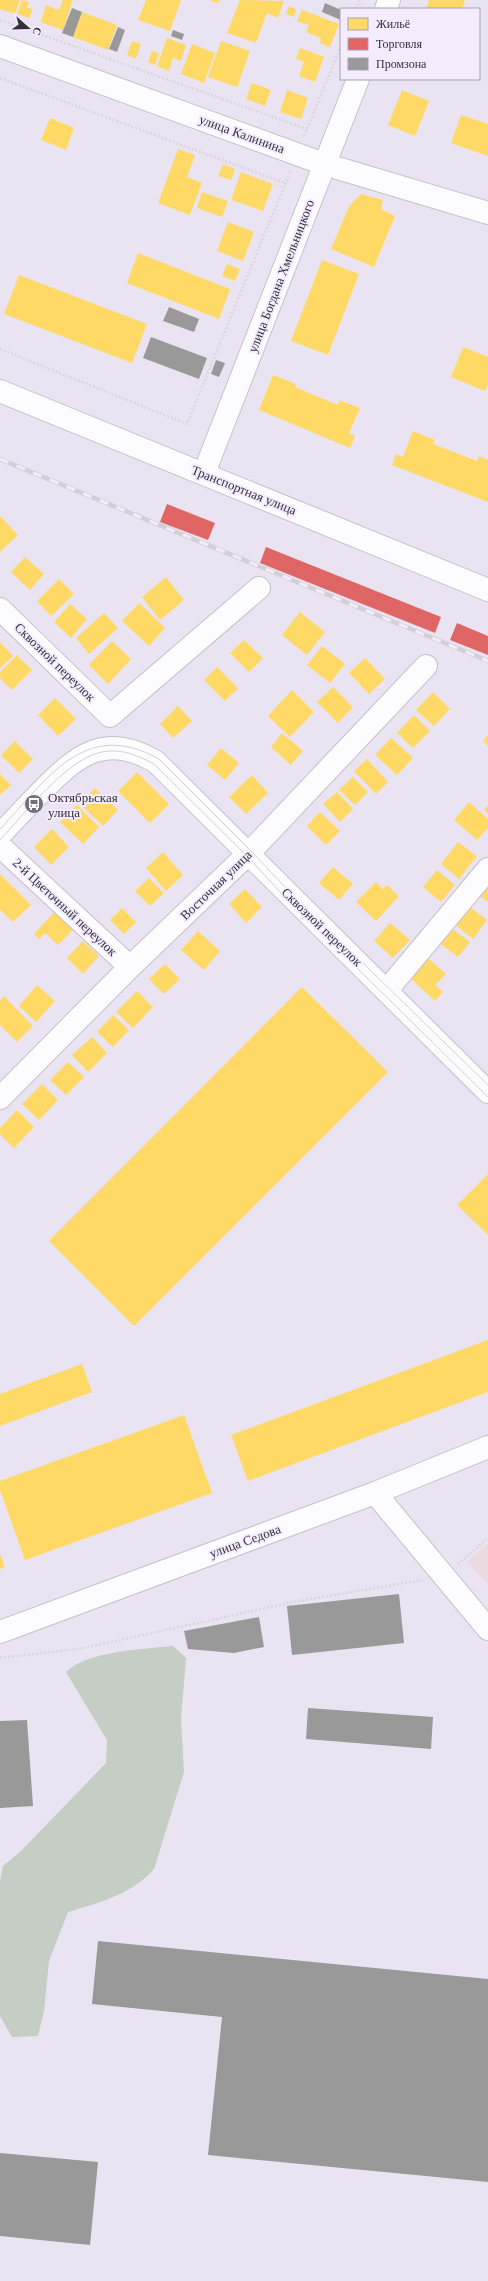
<svg xmlns="http://www.w3.org/2000/svg" width="488" height="2281" font-family="'Times New Roman',serif">
  <rect width="100%" height="100%" fill="#eae3f2"/>
  <!-- education -->
  <path fill="#ebdadf" d="M488,1544v39l-21,-21z"/>
  <!-- green -->
  <path fill="#c4cec5" d="M173,1646l13,12 -5,61 3,53 -30,97c-22,25 -55,34 -86,43l-19,49 -5,50 -6,25 -26,1 -12,-21v-135l3,-15 18,-15 85,-88 1,-23 -41,-68c21,-21 78,-23 107,-26z"/>
  <!-- homes -->
  <path fill="#ffd966" d="M0,0h20l-5,14 -15,-5z
    M22,0l7,2 -2,6 6,1 -4,9 -12,-4z
    M63,0h10l-10,30 -22,-8 5,-17 13,5z
    M146,0h35l-11,31 -32,-11z
    M210,0h10l-2,3z
    M240,0l44,1 -6,17 -11,-5 -11,30 -29,-10z
    M429,0h36l-3,9h-36z
    M289,6l7,3 -2,8 -8,-3z
    M302,10l37,14 -9,23 -10,-4 1,-5 -15,-6 3,-7 -12,-4z
    M82,12l35,13 -9,25 -35,-13z
    M167,38l19,7 -5,16 -8,-3 -4,13 -12,-5z
    M132,41l9,3 -5,15 -9,-4z
    M221,41l29,10 -13,36 -29,-10z
    M192,44l23,9 -11,30 -23,-9z
    M300,48l24,9 -9,25 -16,-6 5,-14 -8,-3z
    M152,51l7,2 -4,12 -7,-3z
    M252,83l19,7 -6,16 -19,-7z
    M287,90l21,8 -7,21 -21,-7z
    M402,90l27,11 -14,35 -27,-11z
    M461,115l27,9v32l-37,-13z
    M50,118l24,10 -8,22 -25,-10z
    M178,149l17,6 -8,22 15,6 -12,32 -32,-12z
    M223,164l12,5 -4,11 -13,-4z
    M241,172l32,12 -10,27 -32,-11z
    M202,192l26,9 -6,16 -25,-9z
    M361,194l22,6 -2,9 14,7 -21,51 -43,-18 18,-43z
    M228,222l26,10 -11,29 -26,-10z
    M138,253l92,36 -11,30 -92,-36z
    M322,260l37,14 -31,81 -37,-14z
    M227,264l13,5 -5,12 -13,-5z
    M19,275l128,49 -15,39 -128,-49z
    M463,347l25,10v27l-3,7 -34,-14z
    M273,375l23,9 -1,3 43,18 1,-5 21,8 -11,25 6,3 -5,12 -91,-38z
    M413,431l22,9 -2,4 44,17 2,-5 9,4v42l-96,-37 4,-11 7,3z
    M0,516l18,19 -18,17z
    M25,557l19,17 -14,16 -19,-18z
    M166,577l18,23 -24,20 -18,-23z
    M59,579l15,15 -23,22 -14,-15z
    M139,603l26,25 -16,18 -27,-25z
    M70,604l17,15 -16,19 -17,-16z
    M300,612l25,20 -18,23 -25,-20z
    M104,613l14,15 -29,26 -13,-16z
    M244,640l19,18 -14,14 -19,-19z
    M112,641l19,18 -23,25 -19,-19z
    M0,642l13,14 -13,12z
    M322,646l23,18 -15,19 -23,-18z
    M17,655l15,15 -20,20 -12,-12v-6z
    M365,658l20,21 -16,15 -20,-21z
    M217,667l21,21 -13,13 -21,-21z
    M333,687l20,20 -15,16 -21,-21z
    M292,690l22,22 -24,25 -22,-21z
    M433,692l17,17 -16,17 -18,-16z
    M55,698l21,21 -18,17 -20,-21z
    M178,706l14,15 -19,17 -13,-14z
    M414,715l16,16 -17,17 -16,-15z
    M282,733l21,18 -12,14 -20,-18z
    M488,735v11l-5,-5z
    M391,738l22,20 -16,17 -22,-20z
    M15,741l18,18 -14,14 -18,-18z
    M221,748l18,15 -14,17 -18,-15z
    M367,759l21,23 -12,12 -22,-23z
    M137,772l32,32 -19,19 -32,-32z
    M0,774l11,11 -11,10z
    M252,775l16,18 -22,21 -17,-17z
    M353,777l15,15 -13,13 -16,-15z
    M95,788l23,22 -15,16 -23,-22z
    M337,792l16,17 -13,13 -17,-18z
    M469,802l19,17v9l-11,12 -23,-20z
    M77,805l22,22 -16,17 -23,-22z
    M488,805v9l-4,-4z
    M320,812l20,19 -14,14 -19,-19z
    M52,829l17,18 -18,18 -17,-18z
    M458,842l19,14 -18,23 -18,-15z
    M163,852l20,23 -17,16 -20,-23z
    M333,867l20,17 -14,16 -20,-17z
    M437,870l18,15 -14,17 -18,-15z
    M0,874l31,31 -18,17 -13,-12z
    M149,878l15,15 -14,13 -15,-15z
    M488,881v21l-10,-8z
    M376,882l7,7 4,-4 12,11 -23,25 -20,-19z
    M245,889l17,18 -16,16 -17,-19z
    M466,904l21,16 -14,19 -21,-17z
    M60,906l19,18 -21,21 -13,-12 -6,6 -5,-5z
    M122,908l14,14 -12,12 -14,-14z
    M390,923l20,17 -17,18 -19,-17z
    M451,928l19,14 -12,15 -19,-14z
    M198,931l22,20 -16,19 -23,-20z
    M83,941l16,15 -16,18 -16,-16z
    M427,957l19,17 -11,11 8,7 -8,9 -26,-24z
    M165,964l15,15 -16,15 -15,-15z
    M37,985l18,16 -19,21 -17,-16z
    M302,987l86,85 -254,254 -85,-85z
    M137,991l16,16 -20,21 -17,-16z
    M4,996l29,30 -16,16 -17,-17v-24z
    M113,1015l16,15 -16,17 -16,-15z
    M92,1037l15,16 -19,19 -16,-17z
    M68,1062l16,15 -18,18 -16,-15z
    M42,1084l16,16 -19,20 -17,-16z
    M17,1110l17,17 -20,21 -14,-14v-6z
    M488,1174v61l-31,-30z
    M488,1340v52l-240,89 -17,-46z
    M82,1364l10,28 -92,34v-32z
    M184,1415l28,78 -187,67 -25,-70v-9z
    M0,1554l5,13 -5,2z"/>
  <!-- shops -->
  <path fill="#e06666" d="M167,504l48,19 -7,17 -48,-18z
    M266,547l175,70 -6,16 -175,-70z
    M457,623l31,13v19l-38,-15z"/>
  <!-- industry -->
  <path fill="#999" d="M325,3l16,7v10l-19,-8z
    M72,8l10,4 -9,25 -11,-4z
    M118,27l7,3 -8,22 -8,-3z
    M173,30l11,4 -2,6 -11,-4z
    M169,307l30,12 -5,13 -31,-11z
    M151,337l56,21 -8,21 -56,-21z
    M216,360l9,3 -6,14 -8,-3z
    M399,1594l5,49 -112,12 -5,-49z
    M259,1617l5,30 -30,6 -46,-4 -4,-18z
    M308,1708l125,9 -2,32 -125,-10z
    M27,1720l6,86 -33,2v-87z
    M98,1941l390,38v203l-280,-27 14,-138 -130,-13z
    M0,2153l98,9 -8,83 -90,-9z"/>
  <g fill="none" stroke-linecap="round" stroke-linejoin="round">
    <defs>
      <path id="minor" d="M386,9l3,-9
        M0,46l324,118 164,49
        M204,473l154,-394
        M0,609l110,107 149,-128
        M0,835c14,-15 28,-30 42,-44 36,-37 64,-59 114,-29l332,330
        M0,846l130,121
        M387,990l101,-121
        M0,1098l130,-131 119,-114 177,-187
        M375,1493l113,136"/>
      <path id="major" d="M0,391l488,199
        M0,1632l375,-139 113,-46"/>
    </defs>
    <!-- minor casing -->
    <use href="#minor" stroke="#c6c0cc" stroke-width="24"/>
    <!-- major casing -->
    <use href="#major" stroke="#c6c0cc" stroke-width="24"/>
    <!-- path -->
    <path stroke="#d9d7dc" stroke-width="2.5" stroke-dasharray="2 2" stroke-linecap="butt" d="M356,9l4,-9
      M0,20l307,109
      M0,78l285,105
      M304,136l37,-90
      M0,349l187,75 103,-252
      M458,1564l30,-26
      M0,1658l84,-10 209,-46 129,-22"/>
    <!-- minor -->
    <use href="#minor" stroke="#fcfbfd" stroke-width="22"/>
    <!-- major -->
    <use href="#major" stroke="#fcfbfd" stroke-width="22"/>
    <!-- tram -->
    <path stroke="#d2d0d5" stroke-width="1" d="M0,829c47,-49 84,-112 159,-70l92,92 34,36 203,198
      M0,840c24,-26 65,-78 98,-87 20,-6 39,2 56,11l93,92 33,36 208,205"/>
    <defs>
      <path id="rail" d="M0,459l488,202"/>
    </defs>
    <!-- rail casing -->
    <use href="#rail" stroke="#d2d0d5" stroke-width="4.5"/>
    <!-- rail -->
    <use href="#rail" stroke="#f4ecfd" stroke-width="3" stroke-dasharray="9" stroke-linecap="butt"/>
  </g>
  <!-- icons -->
  <defs>
    <symbol id="bus-disc" viewBox="-11 -11 22 22"><circle r="9.5" fill="#746f7a" stroke="#f4ecfd"/><path d="M-5-6H5V4H4V6H2V4H-2V6H-4V4H-5ZM-3.5-4V0h7V-4ZM-3.5 1.2v1.5H-2V1.2ZM2 1.2v1.5H3.5V1.2Z" fill="#fff"/></symbol>
  </defs>
  <g fill-rule="evenodd">
    <use href="#bus-disc" x="23" y="793" width="22" height="22"/>
  </g>
  <g text-anchor="middle" dominant-baseline="central" stroke-width="4" stroke-linejoin="round" paint-order="stroke">
    <!-- street labels -->
    <g font-size="13" fill="#35303a" stroke="#f4ecfd">
      <text transform="translate(242 134) rotate(20)">улица Калинина</text>
      <text transform="translate(281 276) rotate(-69)">улица Богдана Хмельницкого</text>
      <text transform="translate(244 490) rotate(22)">Транспортная улица</text>
      <text transform="translate(55 662) rotate(44)">Сквозной переулок</text>
      <text transform="translate(216 885) rotate(-44)">Восточная улица</text>
      <text transform="translate(65 907) rotate(43)">2-й Цветочный переулок</text>
      <text transform="translate(322 927) rotate(44)">Сквозной переулок</text>
      <text transform="translate(245 1541) rotate(-20)">улица Седова</text>
    </g>
    <!-- poi labels -->
    <g font-size="13" fill="#35303a" stroke="#f4ecfd" text-anchor="start">
      <text x="48" y="797">Октябрьская<tspan x="48" dy="15">улица</tspan></text>
    </g>
  </g>
  <!-- legend -->
  <rect x="340" y="8" width="140" height="72" fill="#f4ecfd" stroke="#a8a1af"/>
  <rect x="348" y="18" width="20" height="12" fill="#ffd966" stroke="#a8a1af"/>
  <text x="376" y="28" font-size="12" fill="#35303a">Жильё</text>
  <rect x="348" y="38" width="20" height="12" fill="#e06666" stroke="#a8a1af"/>
  <text x="376" y="48" font-size="12" fill="#35303a">Торговля</text>
  <rect x="348" y="58" width="20" height="12" fill="#999999" stroke="#a8a1af"/>
  <text x="376" y="68" font-size="12" fill="#35303a">Промзона</text>
  <!-- north arrow -->
  <g transform="translate(28 28) rotate(110)" stroke="#f4ecfd" stroke-width="3" paint-order="stroke">
  <path d="M0-3L7 15L0 10L-7 15Z" fill="#35303a"/>
  <text y="-6" font-size="11" font-weight="bold" text-anchor="middle" fill="#35303a">С</text>
  </g>
</svg>
